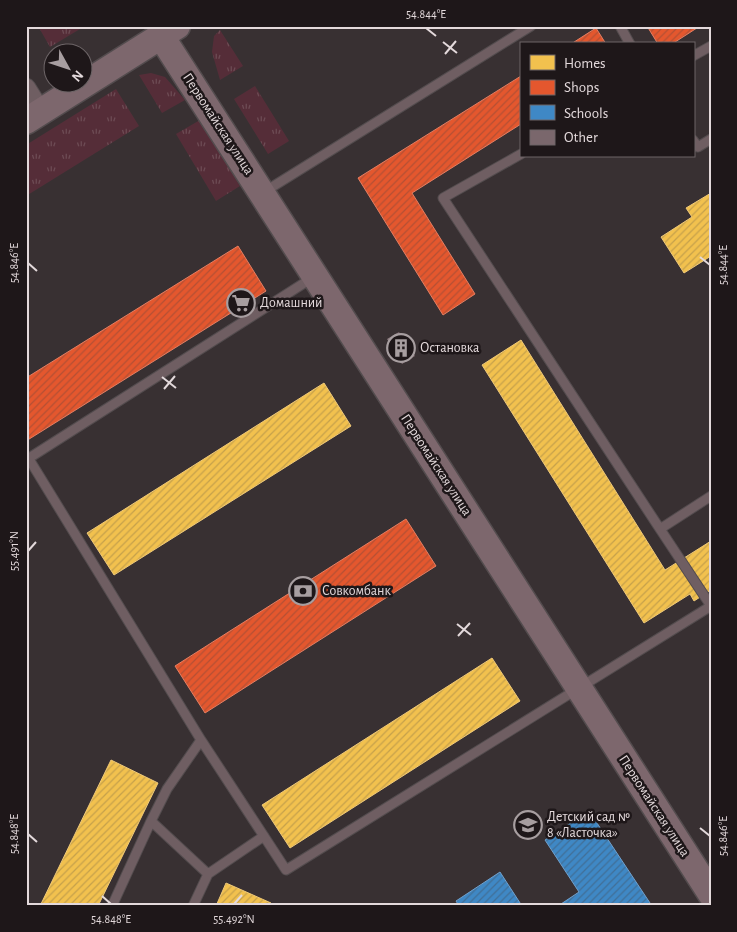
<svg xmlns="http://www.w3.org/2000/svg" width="737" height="932" font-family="'Alegreya Sans',sans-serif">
  <defs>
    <pattern id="grass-tufts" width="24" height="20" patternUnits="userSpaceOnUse" patternTransform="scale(1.25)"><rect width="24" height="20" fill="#552d38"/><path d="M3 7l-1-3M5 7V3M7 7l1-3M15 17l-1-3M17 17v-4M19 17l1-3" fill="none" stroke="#6d4b54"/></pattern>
    <pattern id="homes-hatch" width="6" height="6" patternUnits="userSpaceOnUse" patternTransform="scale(1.25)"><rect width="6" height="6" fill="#f2c14e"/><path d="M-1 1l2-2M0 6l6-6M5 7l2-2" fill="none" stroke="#c6a14b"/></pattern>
    <pattern id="shops-hatch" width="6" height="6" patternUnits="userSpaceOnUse" patternTransform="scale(1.25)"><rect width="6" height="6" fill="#e4572e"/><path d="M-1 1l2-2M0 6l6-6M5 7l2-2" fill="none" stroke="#b45034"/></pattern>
    <pattern id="schools-hatch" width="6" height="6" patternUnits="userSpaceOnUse" patternTransform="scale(1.25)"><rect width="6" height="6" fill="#3f88c5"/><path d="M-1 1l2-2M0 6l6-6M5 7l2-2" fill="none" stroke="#416f97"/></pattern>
    <pattern id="building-hatch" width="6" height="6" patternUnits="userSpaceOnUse" patternTransform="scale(1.25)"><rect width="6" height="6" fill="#7a676c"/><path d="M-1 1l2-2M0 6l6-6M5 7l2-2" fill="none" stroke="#938387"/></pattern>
  </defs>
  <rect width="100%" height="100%" fill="#383032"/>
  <!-- grass -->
  <path fill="url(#grass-tufts)" d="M38,26h47l-35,21z
    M220,30l23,36 -23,14 -8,-28 2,-16z
    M151,73l14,4 20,23 -23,13 -23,-38z
    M255,86l34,55 -21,13 -34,-55z
    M116,89l23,37 -113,70v-51z
    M200,120l40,66 -24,15 -40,-67z"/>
  <!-- homes -->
  <path fill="url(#homes-hatch)" stroke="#eec878" d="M711,193v63l-27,17 -23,-36 31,-20 -6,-9z
    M521,340l144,230 46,-29v49l-17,11 -4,-7 -46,29 -162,-258z
    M324,383l27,43 -237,149 -27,-42z
    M492,658l28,43 -230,147 -28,-43z
    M111,760l47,23 -60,123h-58z
    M226,883l45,20 -1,3h-54z"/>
  <!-- shops -->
  <path fill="url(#shops-hatch)" stroke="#e47e62" d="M647,26h53l-28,18h-14z
    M596,28l10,16h-35z
    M521,76v48l-109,69 63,101 -32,21 -85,-137z
    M238,246l28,45 -240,150v-63z
    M406,519l30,47 -231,147 -30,-47z"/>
  <!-- schools -->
  <path fill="url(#schools-hatch)" stroke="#70a0cc" d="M589,811l63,95h-94l21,-14 -34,-52z
    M500,872l22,34h-63l-3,-5z"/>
  <!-- building -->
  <path fill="url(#building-hatch)" d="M399,332l16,24 -13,8 -15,-25z"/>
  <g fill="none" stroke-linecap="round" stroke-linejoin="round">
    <defs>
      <path id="lane" d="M620,26l10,18
        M693,56l18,-10
        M693,140l5,7 13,-8
        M521,154l-78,44 217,331 51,-33
        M264,192l267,-166
        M29,459l172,281 85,130 425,-264
        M26,460l286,-182
        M660,529l51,77
        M151,821l57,53
        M112,906l39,-85 16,-32 34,-49
        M193,906l15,-32 56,-38"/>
      <path id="street" d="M26,88l15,24"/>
      <path id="secondary" d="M161,36l550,858
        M26,121l151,-95"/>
    </defs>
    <!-- lane casing -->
    <use href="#lane" stroke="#534c4e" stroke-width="11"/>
    <!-- street casing -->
    <use href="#street" stroke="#534c4e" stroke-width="21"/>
    <!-- secondary casing -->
    <use href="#secondary" stroke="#534c4e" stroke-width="29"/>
    <!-- lane -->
    <use href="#lane" stroke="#6f5e62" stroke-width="9"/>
    <!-- street -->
    <use href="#street" stroke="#6f5e62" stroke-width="19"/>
    <!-- secondary -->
    <use href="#secondary" stroke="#7d676d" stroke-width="26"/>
  </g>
  <!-- ticks -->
  <path fill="none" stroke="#e3d9db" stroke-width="2" d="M426,28l10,8M443,42l14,11M445,54l11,-13M700,257l10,8M28,263l9,8M162,377l14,11M164,389l11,-13M28,551l8,-9M457,624l14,11M458,636l12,-13M700,828l10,8M28,834l9,8M102,896l9,8M234,904l8,-9"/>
  <!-- icons -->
  <defs>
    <symbol id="supermarket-ring" viewBox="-11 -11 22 22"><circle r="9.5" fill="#1e1719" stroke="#a79ea0" stroke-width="1.5"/><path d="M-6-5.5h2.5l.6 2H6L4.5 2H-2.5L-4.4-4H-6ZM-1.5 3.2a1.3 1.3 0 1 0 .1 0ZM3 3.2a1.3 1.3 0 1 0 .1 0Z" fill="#a79ea0"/></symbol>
    <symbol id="building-ring" viewBox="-11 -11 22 22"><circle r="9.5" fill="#1e1719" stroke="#a79ea0" stroke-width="1.5"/><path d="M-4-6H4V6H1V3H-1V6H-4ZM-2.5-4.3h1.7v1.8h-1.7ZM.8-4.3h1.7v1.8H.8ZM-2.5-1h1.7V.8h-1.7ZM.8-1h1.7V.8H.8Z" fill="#a79ea0"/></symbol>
    <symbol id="bank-ring" viewBox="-11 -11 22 22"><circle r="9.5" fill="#1e1719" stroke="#a79ea0" stroke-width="1.5"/><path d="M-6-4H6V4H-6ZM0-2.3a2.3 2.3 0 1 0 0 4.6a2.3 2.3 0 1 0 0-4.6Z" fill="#a79ea0"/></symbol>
    <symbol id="school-ring" viewBox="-11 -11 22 22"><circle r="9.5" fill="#1e1719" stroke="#a79ea0" stroke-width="1.5"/><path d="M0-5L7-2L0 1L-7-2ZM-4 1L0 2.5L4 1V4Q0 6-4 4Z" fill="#a79ea0"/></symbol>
  </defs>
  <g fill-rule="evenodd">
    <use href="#supermarket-ring" x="225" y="287" width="32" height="32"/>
    <use href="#building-ring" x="385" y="332" width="32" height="32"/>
    <use href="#bank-ring" x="287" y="575" width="32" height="32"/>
    <use href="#school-ring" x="512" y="809" width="32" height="32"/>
  </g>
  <g text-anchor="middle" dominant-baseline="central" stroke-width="5" stroke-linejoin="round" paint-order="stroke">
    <!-- street labels -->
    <g font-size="14" fill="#e3d9db" stroke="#1e1719">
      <text transform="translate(218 124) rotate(57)">Первомайская улица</text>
      <text transform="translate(436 465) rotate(57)">Первомайская улица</text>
      <text transform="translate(654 806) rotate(57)">Первомайская улица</text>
    </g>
    <!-- poi labels -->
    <g font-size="14" fill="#e3d9db" stroke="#1e1719" text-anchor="start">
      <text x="260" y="303">Домашний</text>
      <text x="420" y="348">Остановка</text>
      <text x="322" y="591">Совкомбанк</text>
      <text x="547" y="817">Детский сад №<tspan x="547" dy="16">8 «Ласточка»</tspan></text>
    </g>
  </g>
  <!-- border -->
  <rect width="737" height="932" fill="none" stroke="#1e1719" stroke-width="55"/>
  <!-- legend -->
  <rect x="520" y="42" width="175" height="115" fill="#1e1719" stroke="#6d6567"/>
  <rect x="530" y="55" width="25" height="15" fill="#f2c14e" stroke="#6d6567"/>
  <text x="564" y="68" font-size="15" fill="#e3d9db">Homes</text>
  <rect x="530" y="80" width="25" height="15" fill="#e4572e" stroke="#6d6567"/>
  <text x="564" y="92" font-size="15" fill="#e3d9db">Shops</text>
  <rect x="530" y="105" width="25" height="15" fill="#3f88c5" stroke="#6d6567"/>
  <text x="564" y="118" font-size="15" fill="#e3d9db">Schools</text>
  <rect x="530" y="130" width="25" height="15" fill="#7a676c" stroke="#6d6567"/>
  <text x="564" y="142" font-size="15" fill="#e3d9db">Other</text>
  <!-- north arrow -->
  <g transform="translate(68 68) rotate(130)"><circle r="24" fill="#1e1719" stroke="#6d6567"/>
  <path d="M0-4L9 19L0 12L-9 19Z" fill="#a79ea0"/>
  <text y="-8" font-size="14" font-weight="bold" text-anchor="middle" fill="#e3d9db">N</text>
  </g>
  <rect x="28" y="28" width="682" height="876" fill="none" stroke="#e3d9db" stroke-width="2"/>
  <g font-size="12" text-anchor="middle" fill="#e3d9db">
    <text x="426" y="18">54.844°E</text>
    <text transform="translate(14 263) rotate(-90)" y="4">54.846°E</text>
    <text transform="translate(723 265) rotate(-90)" y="4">54.844°E</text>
    <text transform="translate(14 551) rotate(-90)" y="4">55.491°N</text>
    <text transform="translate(14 834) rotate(-90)" y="4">54.848°E</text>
    <text transform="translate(723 836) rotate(-90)" y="4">54.846°E</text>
    <text x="111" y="923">54.848°E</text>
    <text x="234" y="923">55.492°N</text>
  </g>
</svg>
